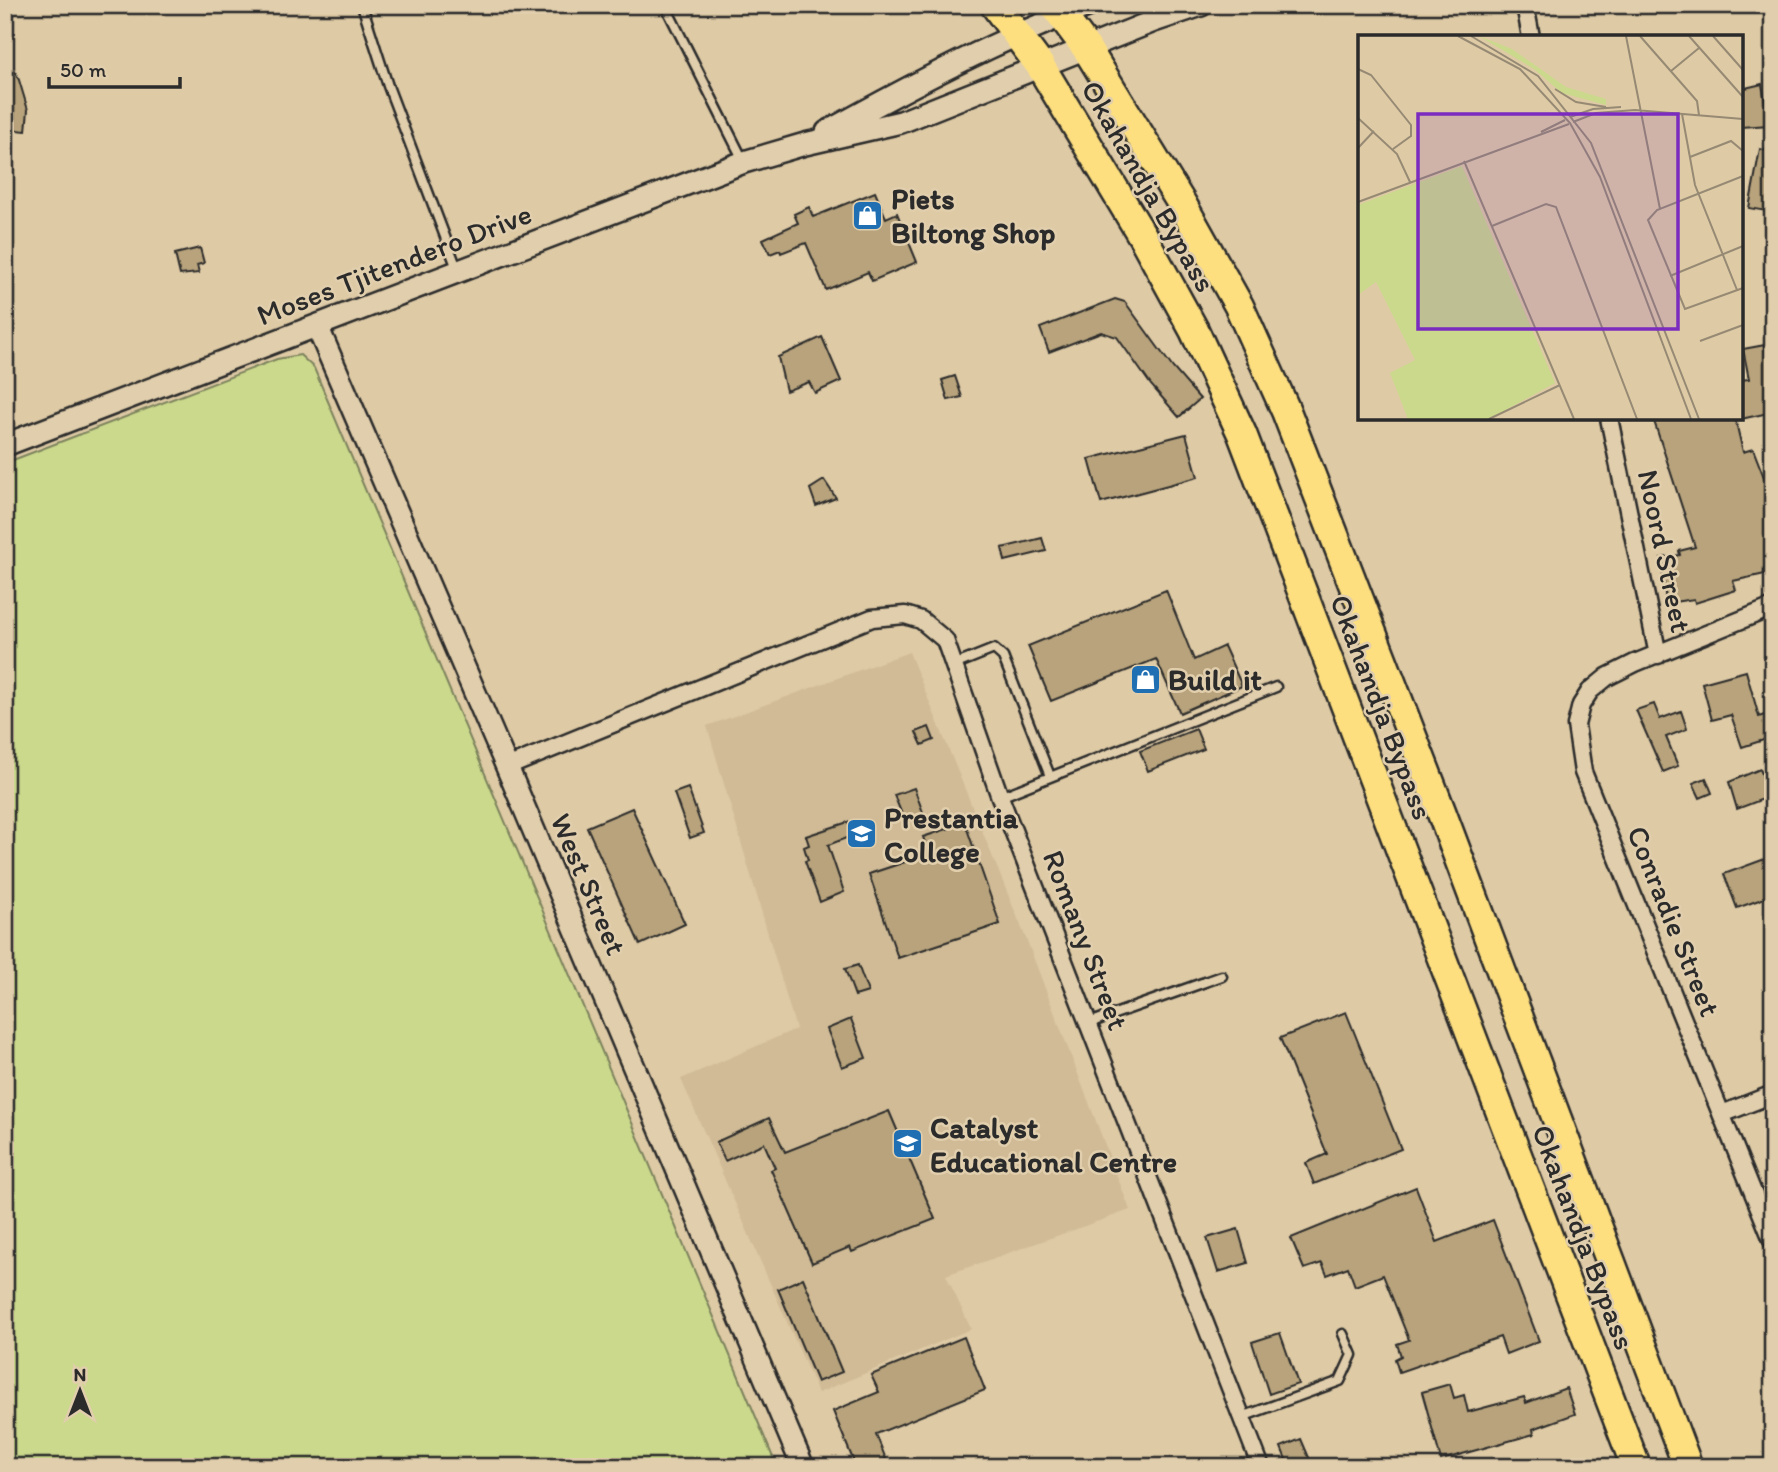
<svg xmlns="http://www.w3.org/2000/svg" width="1778" height="1472" font-family="Itim,sans-serif">
  <rect width="100%" height="100%" fill="#decaa5"/>
  <filter id="ink" filterUnits="userSpaceOnUse"><feTurbulence type="fractalNoise" baseFrequency=".0143" numOctaves="2"/><feDisplacementMap in="SourceGraphic" scale="14" xChannelSelector="R" yChannelSelector="G"/><feConvolveMatrix kernelMatrix="1 2 1 2 8 2 1 2 1" color-interpolation-filters="sRGB"/></filter>
  <g filter="url(#ink)">
    <!-- built -->
    <path fill="#d0bb96" d="M909,652l118,289 103,269 -184,65 25,54 -153,64 -137,-314 115,-50 -89,-303z"/>
    <!-- green -->
    <path fill="#cbd98c" stroke="#7b825c" stroke-width="2" d="M300,355l14,13 463,1099h-772v-1004l272,-104z"/>
    <!-- building -->
    <path fill="#b8a37b" stroke="#2b2b2b" stroke-width="2" d="M5,50l14,30 9,30 -2,21 -21,-2z
      M1762,84l7,41 -28,2v-38z
      M1760,149l13,3v60l-24,-4z
      M875,192l11,26 11,-5 20,49 -45,19 -4,-9 -42,18 -20,-47 -25,10 -1,-3 -10,4 -7,-15 35,-16 -4,-9 15,-7 4,10z
      M200,248l4,15 -7,2 2,8 -19,2 -5,-21z
      M1115,299l10,3 48,66 27,31 -21,18 -28,-32 -34,-48 -16,-5 -52,20 -9,-24z
      M822,337l19,44 -26,12 -6,-11 -23,9 -8,-34z
      M1765,345l8,39v28l-32,7v-39l8,-1 -6,-30z
      M955,376l7,21 -14,3 -6,-20z
      M1653,418h82l8,34 10,-3 14,36 6,-1v84l-9,1 1,5 -32,7 3,9 -41,13 -1,-4 -28,4 -5,-45 19,-3 -1,-4 16,-4z
      M1186,434l12,43 -97,26 -12,-44z
      M824,480l12,18 -20,8 -6,-17z
      M1042,538l4,13 -41,10 -3,-13z
      M1166,590l28,70 30,-14 18,40 -62,27 -24,-54 -105,42 -23,-55z
      M1746,671l13,46 14,-5v25l-31,10 -11,-32 -19,5 -10,-37z
      M1654,704l6,15 21,-8 6,18 -21,8 12,29 -15,6 -27,-62z
      M929,727l5,13 -12,5 -6,-13z
      M1196,729l8,20 -56,22 -8,-20z
      M1760,769l11,27 -34,13 -8,-27z
      M1706,778l6,15 -12,5 -7,-15z
      M688,788l16,45 -14,5 -16,-45z
      M914,788l10,27 -19,7 -11,-27z
      M632,808l53,116 -45,21 -53,-118z
      M848,822l6,13 -26,10 16,47 -24,10 -15,-41 3,-1 -4,-13 5,-2 -3,-9z
      M965,823l35,101 -102,34 -29,-84 60,-20 -6,-17z
      M1773,856v39l-36,13 -13,-34z
      M858,965l10,27 -13,4 -10,-27z
      M1346,1012l55,137 -87,35 -8,-21 21,-9 -47,-116z
      M851,1019l15,39 -24,9 -15,-38z
      M889,1111l46,108 -83,33 -2,-5 -38,16 -41,-93 4,-2 -11,-25 -39,18 -9,-19 53,-24 16,34z
      M1416,1187l21,55 56,-22 46,121 -33,13 -6,-17 -101,35 -4,-13 6,-3 -4,-12 12,-4 -26,-65 -28,11 -7,-19 -21,8 -5,-12 -18,6 -13,-31z
      M1238,1229l10,34 -30,9 -11,-34z
      M803,1278l39,94 -25,10 -39,-93z
      M1280,1333l18,51 -29,10 -17,-52z
      M964,1337l21,53 -109,44 13,33h-33l-23,-56 46,-19 -8,-17z
      M1450,1384l4,14 10,-3 4,17 56,-15 2,6 40,-15 9,26 -42,15 1,5 -93,26 -19,-68z
      M1301,1439l12,28h-24l-8,-20z"/>
    <g fill="none" stroke-linecap="round" stroke-linejoin="round">
      <defs>
        <path id="lane" d="M362,5l26,81 70,185
          M665,5l79,157
          M954,665l40,-16 9,8 47,119
          M1000,797l276,-110
          M1089,1023l133,-47
          M1242,1417l98,-36 12,-26 -9,-21"/>
        <path id="street" d="M1525,5l6,32
          M1609,418l49,237
          M1773,607l-138,56 -28,14 -17,14 -9,14 -5,20 7,47 190,470
          M507,767l365,-149 33,-3 16,5 24,20 55,157 261,670
          M1722,1114l51,-20"/>
        <path id="secondary" d="M827,132c85,-47 172,-93 263,-127
          M317,326l190,441 296,700
          M5,445l739,-283 61,-18 96,-22 253,-101 47,-16"/>
        <path id="highway" d="M995,5l46,62 102,170 51,93 48,104 394,1033
          M1054,5l33,44 95,155 57,102 47,105 155,400 247,656"/>
      </defs>
      <!-- lane casing -->
      <use href="#lane" stroke="#2b2b2b" stroke-width="13"/>
      <!-- street casing -->
      <use href="#street" stroke="#2b2b2b" stroke-width="21"/>
      <!-- secondary casing -->
      <use href="#secondary" stroke="#2b2b2b" stroke-width="26"/>
      <!-- highway casing -->
      <use href="#highway" stroke="#2b2b2b" stroke-width="33"/>
      <!-- lane -->
      <use href="#lane" stroke="#e1ceac" stroke-width="8"/>
      <!-- street -->
      <use href="#street" stroke="#e1ceac" stroke-width="16"/>
      <!-- secondary -->
      <use href="#secondary" stroke="#e1ceac" stroke-width="21"/>
      <!-- highway -->
      <use href="#highway" stroke="#fddf80" stroke-width="28"/>
    </g>
  </g>
  <!-- icons -->
  <defs>
    <symbol id="shop-square" viewBox="-11 -11 22 22"><rect x="-9" y="-9" width="18" height="18" rx="4" fill="#1f6fb2" stroke="#e1ceac"/><path d="M-5-2.5h2.3a2.7 3.5 0 0 1 5.4 0H5L5.5 6h-11ZM-1.5-2.5h3a1.5 2.3 0 0 0-3 0Z" fill="#fff"/></symbol>
    <symbol id="school-square" viewBox="-11 -11 22 22"><rect x="-9" y="-9" width="18" height="18" rx="4" fill="#1f6fb2" stroke="#e1ceac"/><path d="M0-5L7-2L0 1L-7-2ZM-4 1L0 2.5L4 1V4Q0 6-4 4Z" fill="#fff"/></symbol>
  </defs>
  <g fill-rule="evenodd">
    <use href="#shop-square" x="850" y="198" width="35" height="35"/>
    <use href="#shop-square" x="1128" y="662" width="35" height="35"/>
    <use href="#school-square" x="844" y="816" width="35" height="35"/>
    <use href="#school-square" x="890" y="1126" width="35" height="35"/>
  </g>
  <g text-anchor="middle" dominant-baseline="central" stroke-width="5" stroke-linejoin="round" paint-order="stroke">
    <!-- street labels -->
    <g font-size="30" fill="#2b2b2b" stroke="#e1ceac">
      <text transform="translate(1149 186) rotate(60)">Okahandja Bypass</text>
      <text transform="translate(394 264) rotate(-21)">Moses Tjitendero Drive</text>
      <text transform="translate(1665 551) rotate(78)">Noord Street</text>
      <text transform="translate(1382 707) rotate(69)">Okahandja Bypass</text>
      <text transform="translate(589 884) rotate(67)">West Street</text>
      <text transform="translate(1674 921) rotate(68)">Conradie Street</text>
      <text transform="translate(1086 940) rotate(69)">Romany Street</text>
      <text transform="translate(1584 1237) rotate(69)">Okahandja Bypass</text>
    </g>
    <!-- poi labels -->
    <g font-size="30" font-weight="bold" fill="#2b2b2b" stroke="#e1ceac" text-anchor="start">
      <text x="891" y="198">Piets<tspan x="891" dy="34">Biltong Shop</tspan></text>
      <text x="1168" y="679">Build it</text>
      <text x="884" y="817">Prestantia<tspan x="884" dy="34">College</tspan></text>
      <text x="930" y="1127">Catalyst<tspan x="930" dy="34">Educational Centre</tspan></text>
    </g>
  </g>
  <!-- overview -->
  <g transform="translate(1358 35)">
    <rect width="385" height="385" fill="#decaa5"/>
    <path d="M121,1l33,13 54,38 40,12v6l-44,-12 -28,-24zM104,131l93,217 -66,36h-81l-18,-46 25,-13 -39,-78 -18,13v-90z" fill="#cbd98c"/>
    <path fill="none" stroke="#968a74" stroke-width="2" d="M100,1l62,33 50,54 30,54 91,242M113,1l67,40 53,67 108,276M268,1l34,173M282,1l57,65 2,14M331,1l54,61M355,1l30,34M0,34l13,6 40,50v11l-18,13M313,36l28,-23M197,54l21,13 30,5M324,79l13,71 42,105M212,82l23,-8 28,-2M0,83l39,36 13,28M215,87l23,-9 39,-3 108,9M183,97l24,-12M0,113l16,-17M332,122l41,-16 12,10M106,126l110,258M385,141l-86,34 -9,10 37,89 58,-21M0,167l211,-78M134,191l54,-22 10,3 81,212M312,241l73,-30M342,306l43,-16M131,384l71,-34"/>
    <path fill="#7b2cbf" fill-opacity="0.15" stroke="#7b2cbf" stroke-width="3.5" d="M60,79h260v215h-260z"/>
    <rect width="385" height="385" fill="none" stroke="#2b2b2b" stroke-width="3.5"/>
  </g>
  <!-- margin -->
  <rect width="1778" height="1472" fill="none" stroke="#e1ceac" stroke-width="28"/>
  <rect x="14" y="14" width="1750" height="1444" fill="none" stroke="#2b2b2b" stroke-width="2.5" filter="url(#ink)"/>
  <!-- north arrow -->
  <g transform="translate(80 1391)" stroke="#e1ceac" stroke-width="5" paint-order="stroke">
  <path d="M0-5L12 26L0 18L-12 26Z" fill="#2b2b2b"/>
  <text y="-10" font-size="19" font-weight="bold" text-anchor="middle" fill="#2b2b2b">N</text>
  </g>
  <!-- scale -->
  <path d="M49 77v10h131v-10" fill="none" stroke="#2b2b2b" stroke-width="3.5"/>
  <text x="60" y="77" font-size="21" fill="#2b2b2b" stroke="#e1ceac" stroke-width="5" paint-order="stroke">50 m</text>
</svg>
